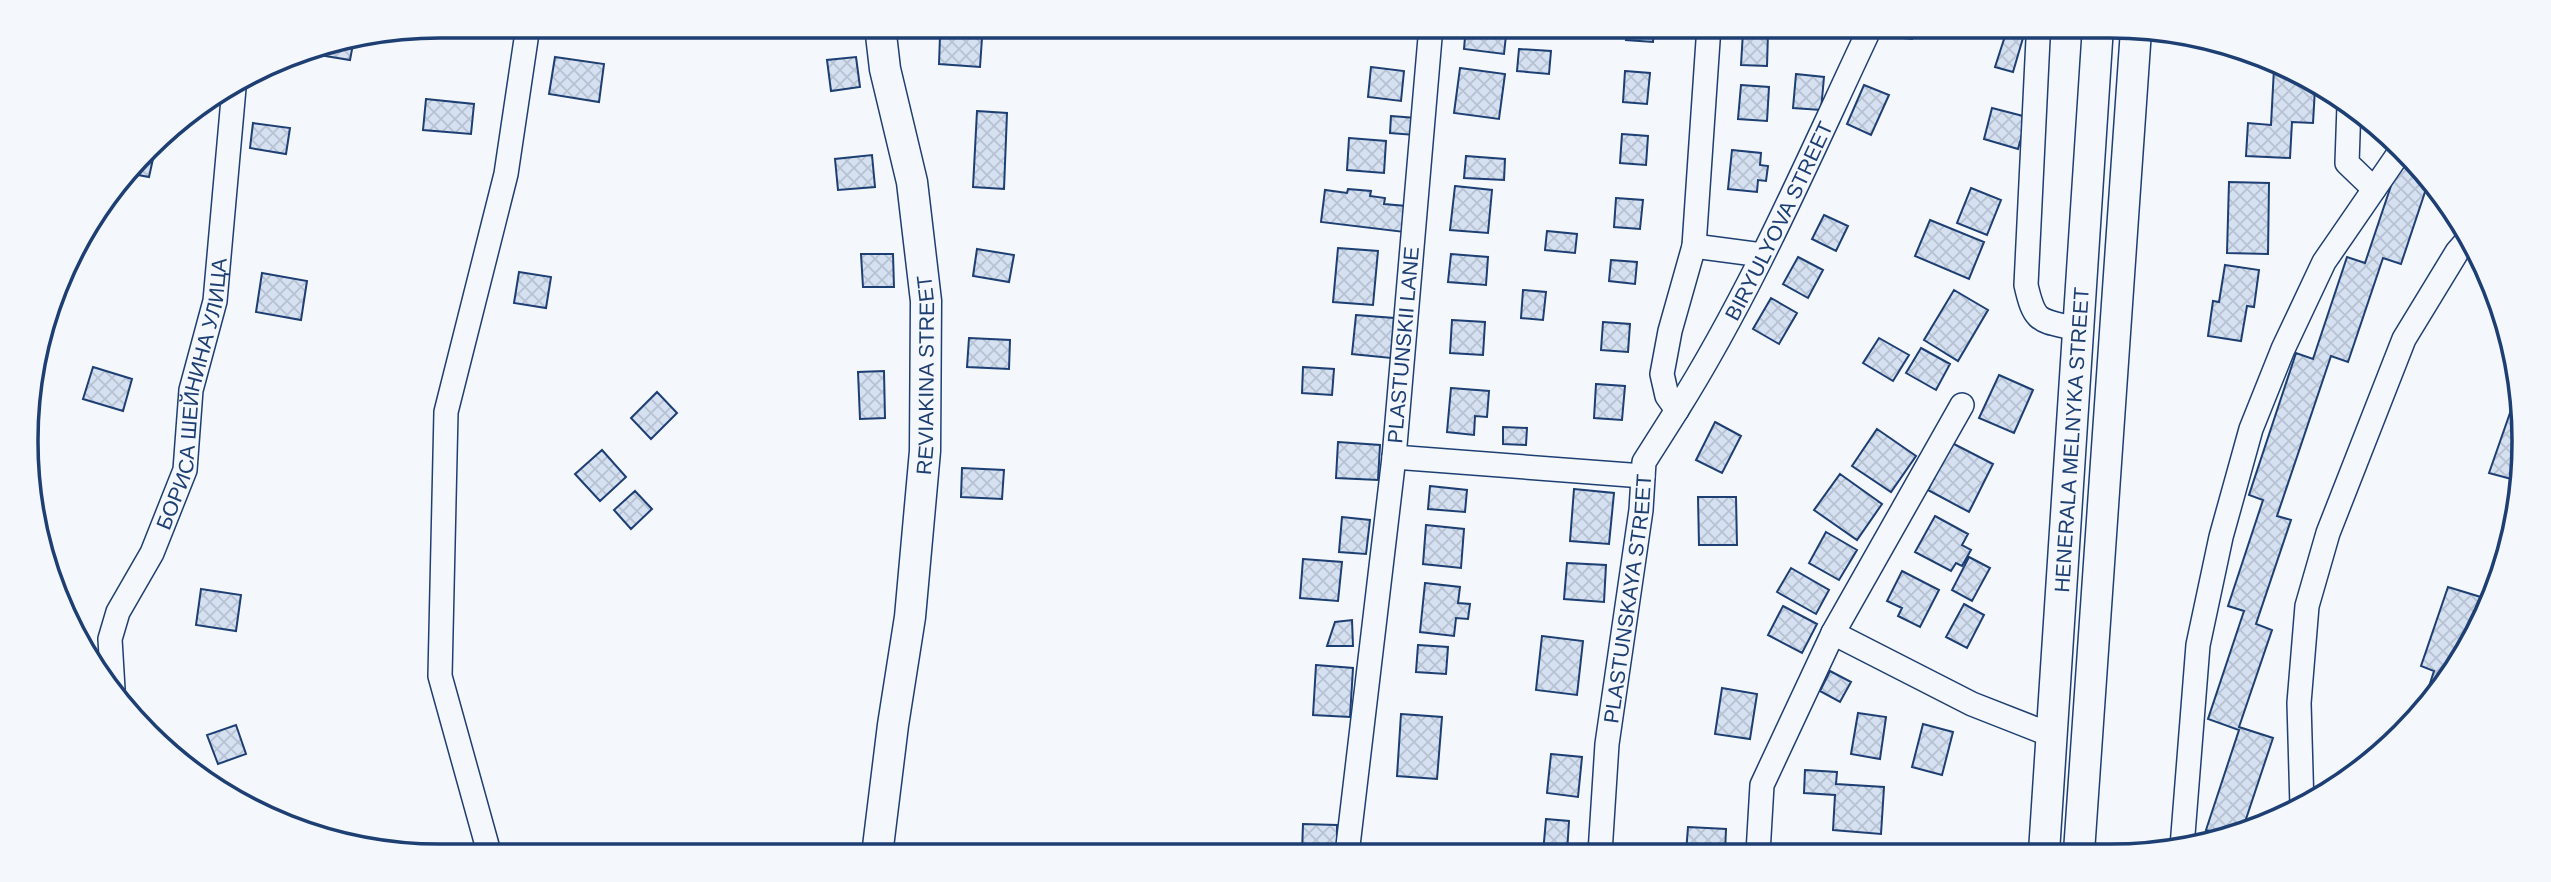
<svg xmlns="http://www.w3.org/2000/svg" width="2551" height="882" font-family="Helvetica,sans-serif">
  <defs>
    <pattern id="building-cross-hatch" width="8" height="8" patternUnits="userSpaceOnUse" patternTransform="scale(1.75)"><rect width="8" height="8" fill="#d5e0f0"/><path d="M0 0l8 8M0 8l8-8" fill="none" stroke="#b6c1d1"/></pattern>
  </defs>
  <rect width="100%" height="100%" fill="#f4f7fb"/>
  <!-- building -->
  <path fill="url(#building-cross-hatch)" stroke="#1d3f73" stroke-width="2" d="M1466,26h41l-3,28 -40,-5z
    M1628,26h26l-1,16 -27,-2z
    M1894,26h19l-1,13 -19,-2z
    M1743,32l25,1 -1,33 -26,-1z
    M2006,33l17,5 -10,34 -18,-5z
    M940,36l42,2 -2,29 -41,-3z
    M353,44l-3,16 -43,-7z
    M1519,49l32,2 -2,23 -32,-3z
    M555,57l49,7 -5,38 -50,-8z
    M856,57l4,30 -29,4 -4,-31z
    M1371,67l33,4 -3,30 -33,-4z
    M1460,68l45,6 -6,45 -45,-6z
    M2274,68l41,20 -2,35 -21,-1 -2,36 -44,-2 2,-33 23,2z
    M1625,71l25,2 -3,31 -24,-2z
    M1796,74l28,3 -3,33 -28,-2z
    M1741,85l28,2 -2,34 -29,-2z
    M1864,85l25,10 -18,40 -24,-11z
    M426,99l48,5 -3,30 -48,-4z
    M1992,108l35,9 -9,32 -34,-10z
    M977,111l30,2 -3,76 -31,-2z
    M1391,116l25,2 -1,17 -25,-2z
    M253,123l37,5 -4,26 -36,-6z
    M1622,134l26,2 -2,29 -26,-2z
    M1349,138l37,3 -2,32 -37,-3z
    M156,145l-7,32 -16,-3z
    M1732,150l29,3 -1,12 8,1 -2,15 -8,-1 -1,12 -29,-3z
    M872,155l3,32 -37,3 -3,-31z
    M1466,156l39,3 -1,21 -40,-2z
    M2401,156l26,30 -26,78 -18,-6 -35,104 -17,-6 -54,160 14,4 -35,104 16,6 -33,97 34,11 -30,90 -22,7 -15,-5 33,-100 -31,-11 36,-108 -16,-5 35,-106 -14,-5 47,-142 17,6 34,-102 18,6z
    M2229,182l40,1 -1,71 -41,-1z
    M1455,186l37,4 -4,43 -38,-3z
    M1971,188l30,12 -14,35 -30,-12z
    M1348,189l23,2 -1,5 15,2 -1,6 22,2 -2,26 -83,-10 4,-32 22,3z
    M1616,198l27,2 -3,29 -26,-2z
    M1824,215l24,11 -12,25 -24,-12z
    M1930,220l54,22 -15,37 -54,-23z
    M1547,231l30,3 -2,19 -30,-3z
    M1338,248l40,3 -5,54 -40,-3z
    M977,249l37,6 -5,27 -36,-6z
    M861,254h32l1,33h-31z
    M1451,254l37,3 -2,28 -38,-3z
    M1798,257l25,13 -15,28 -25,-14z
    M1611,260l26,2 -2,22 -26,-3z
    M2225,265l34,5 -5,37 -7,-1 -6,35 -33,-5 5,-35 6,1z
    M519,272l32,5 -5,31 -32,-5z
    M262,273l45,8 -6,39 -45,-8z
    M1523,290l23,2 -3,28 -22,-2z
    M1954,290l34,20 -30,51 -34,-21z
    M1771,298l26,15 -18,31 -26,-15z
    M1356,315l38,3 -3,40 -39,-4z
    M1452,320l33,2 -2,33 -33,-2z
    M1603,322l27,2 -2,28 -27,-2z
    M969,338l41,2 -1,29 -42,-2z
    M1879,338l30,17 -16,26 -30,-18z
    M1921,348l29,16 -14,26 -30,-17z
    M93,367l39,12 -9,32 -40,-12z
    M1303,367l31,2 -2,26 -30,-2z
    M884,371l1,47 -25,1 -2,-47z
    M1999,375l34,15 -19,43 -35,-15z
    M1596,384l29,2 -3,34 -28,-2z
    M1451,388l38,3 -2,26 -12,-1 -1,19 -27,-3z
    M657,392l20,21 -26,26 -20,-21z
    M2517,393l4,1 -6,86 -26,-7z
    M1715,422l26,14 -19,37 -26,-13z
    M1503,427l24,1 -1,17 -23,-1z
    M1877,429l39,27 -25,36 -39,-26z
    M1338,442l42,3 -2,35 -42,-2z
    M1952,443l41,21 -24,48 -41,-22z
    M602,450l24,27 -26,24 -25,-27z
    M962,468l42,2 -2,29 -41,-2z
    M1840,474l42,30 -25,36 -43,-30z
    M1430,486l37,4 -2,22 -37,-3z
    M1574,489l40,4 -5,51 -39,-3z
    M635,491l17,18 -21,20 -17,-19z
    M1698,497h38l1,48h-38z
    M1935,516l33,18 -6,11 9,5 -9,16 -6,-3 -5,8 -36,-19z
    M1342,517l28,3 -4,34 -27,-2z
    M1426,525l38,4 -3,39 -38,-4z
    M1826,532l31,18 -18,30 -30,-17z
    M1969,557l21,11 -18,33 -20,-11z
    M1303,559l39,3 -4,39 -38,-3z
    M1567,563l39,2 -2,37 -40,-3z
    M1791,568l38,22 -13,24 -39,-22z
    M1902,571l37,19 -19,37 -22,-11 4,-8 -15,-7z
    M1425,583l35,4 -2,16 12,1 -2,15 -12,-1 -2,18 -34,-4z
    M2448,587l36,11 -19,56 -42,51 11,-34 -13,-5z
    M201,589l40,6 -5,36 -40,-6z
    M1964,604l20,11 -17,33 -21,-11z
    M1783,606l34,18 -15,29 -34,-18z
    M1352,620l1,26h-26l8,-24z
    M1542,636l41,5 -6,54 -41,-5z
    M1418,645l30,2 -2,27 -30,-2z
    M1316,665l37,3 -3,49 -37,-2z
    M1830,671l21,11 -11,20 -20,-11z
    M1722,688l35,6 -7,45 -35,-5z
    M1858,713l28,4 -6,42 -29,-5z
    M1401,714l41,3 -5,62 -40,-3z
    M1923,724l30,8 -11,43 -30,-8z
    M236,725l10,29 -28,10 -11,-29z
    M1551,754l31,3 -4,40 -31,-4z
    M1805,770l32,2 -1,12 48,3 -3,47 -48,-4 2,-35 -31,-2z
    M1546,819l23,2 -2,32h-24z
    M1303,824l34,1v29l-35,-1z
    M1688,827l38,2 -1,24h-39z"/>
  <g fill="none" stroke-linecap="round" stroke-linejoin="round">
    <defs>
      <g id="minor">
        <path d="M1431,26l-37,431 249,19"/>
        <path d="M2038,39l-12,246c9,40 14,35 52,44"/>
        <path d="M2349,105l-2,58 27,26"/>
        <path d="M1694,246l68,9"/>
        <path id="s1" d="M1677,410c76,-121 133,-255 194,-384"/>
        <path d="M1833,633l139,71 79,31"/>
        <path id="s2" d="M113,689l-3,-50 8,-27 34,-59 33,-83 6,-80 24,-89 19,-213"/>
        <path d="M2302,807l-3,-104 8,-97 21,-73 76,-194 53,-87 13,-15"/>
        <path d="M2182,847l16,-202 23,-108 30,-108 32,-80 41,-87 75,-109"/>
        <path id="s3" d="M1600,853l7,-109 34,-234 3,-48 33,-52 -10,-14 -5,-22 8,-43 24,-85 15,-220"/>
        <path d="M1758,853l4,-68 71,-152 129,-228"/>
        <path d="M1347,854l47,-397"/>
        <path d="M490,856l-50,-180 6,-264 60,-238 22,-148"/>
      </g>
      <g id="major">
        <path id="s4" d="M2044,852l54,-826"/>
        <path d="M2079,852l57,-822"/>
        <path id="s5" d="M877,855l16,-130 17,-108 15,-166 1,-150 -14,-119 -27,-113 -5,-43"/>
      </g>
    </defs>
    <!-- minor casing -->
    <use href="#minor" stroke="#1d3f73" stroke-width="26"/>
    <!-- major casing -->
    <use href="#major" stroke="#1d3f73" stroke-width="33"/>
    <!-- minor -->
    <use href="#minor" stroke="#f4f7fb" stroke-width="23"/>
    <!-- major -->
    <use href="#major" stroke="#f4f7fb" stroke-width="30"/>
  </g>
  <g text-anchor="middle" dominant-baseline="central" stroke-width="5" stroke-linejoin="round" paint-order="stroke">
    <!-- street labels -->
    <g font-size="21" fill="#1d3f73" stroke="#f4f7fb">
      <text stroke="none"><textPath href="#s1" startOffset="215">BIRYULYOVA STREET</textPath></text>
      <text transform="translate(1403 345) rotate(-85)">PLASTUNSKII LANE</text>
      <text stroke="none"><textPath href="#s5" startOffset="483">REVIAKINA STREET</textPath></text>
      <text stroke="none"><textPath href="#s2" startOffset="312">БОРИСА ШЕЙНИНА УЛИЦА</textPath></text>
      <text stroke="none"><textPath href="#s4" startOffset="413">HENERALA MELNYKA STREET</textPath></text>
      <text stroke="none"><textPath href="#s3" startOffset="256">PLASTUNSKAYA STREET</textPath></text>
    </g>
  </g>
  <!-- crop -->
  <path d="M0 0H2551V882H0ZM440 38H2110A402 402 0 0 1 2512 440V442A402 402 0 0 1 2110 844H440A402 402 0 0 1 38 442V440A402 402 0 0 1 440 38Z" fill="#f4f7fb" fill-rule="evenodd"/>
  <path fill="none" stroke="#1d3f73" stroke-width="3.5" d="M440 38H2110A402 402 0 0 1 2512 440V442A402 402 0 0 1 2110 844H440A402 402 0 0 1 38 442V440A402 402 0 0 1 440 38Z"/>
</svg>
